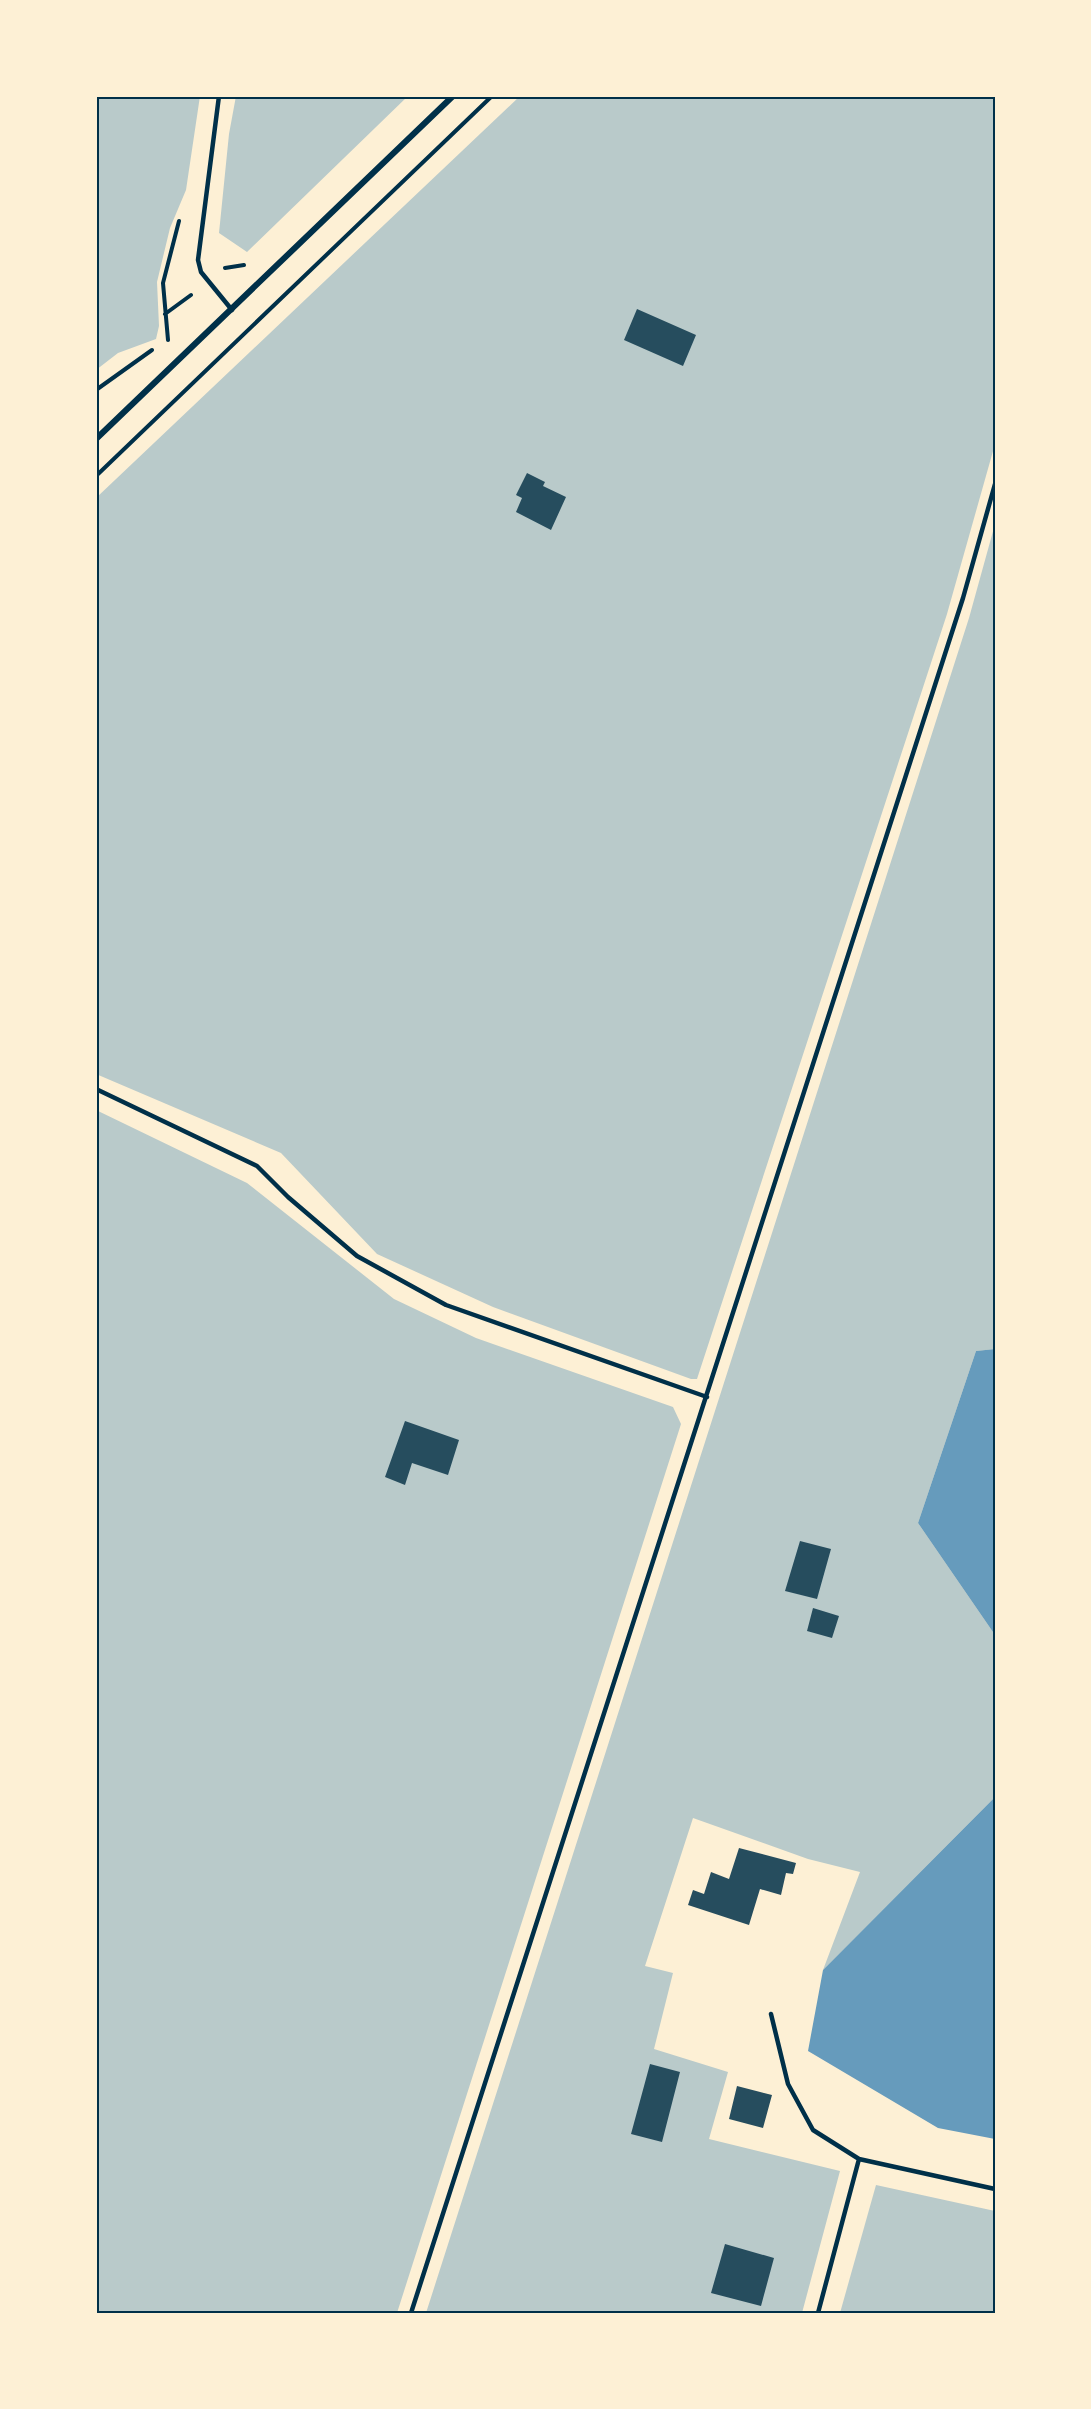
<svg xmlns="http://www.w3.org/2000/svg" width="1091" height="2409" font-family="'Golos Text',sans-serif">
  <rect width="100%" height="100%" fill="#fdf0d5"/>
  <!-- green -->
  <path fill="#b9caca" d="M96,96h104l-14,94 -16,38 -13,54 2,44 -3,13 -38,14 -22,17z
    M236,96h172l-161,156 -28,-19 10,-99z
    M520,96h475v348l-48,170 -250,765h-6l-198,-72 -116,-53 -96,-101 -185,-79v-576z
    M995,524v825l-19,2 -58,172 77,112v162l-172,173 37,-98 -52,-13 -115,-41 -48,148 28,7 -19,76 74,23 -19,67 131,32 -38,142h-376l543,-1695z
    M96,1110l151,73 147,116 82,39 197,69 8,17 -284,889h-301z
    M876,2185l119,26v102h-155z"/>
  <!-- water -->
  <path fill="#669bbc" d="M995,1349v286l-77,-112 58,-172z
    M995,1797v342l-57,-11 -130,-77 15,-81z"/>
  <!-- building -->
  <path fill="#264d5e" d="M637,309l59,26 -13,31 -59,-26z
    M527,473l18,9 -2,4 23,11 -15,33 -35,-18 6,-14 -6,-3z
    M405,1421l54,19 -11,35 -36,-12 -7,22 -20,-8z
    M800,1541l31,8 -14,50 -32,-8z
    M813,1608l26,8 -7,22 -25,-7z
    M739,1848l57,15 -3,11 -7,-1 -5,22 -21,-6 -11,36 -61,-20 5,-15 11,4 7,-22 18,7z
    M650,2064l30,8 -18,70 -31,-8z
    M737,2086l35,9 -9,33 -34,-9z
    M725,2244l49,14 -13,48 -50,-13z"/>
  <g fill="none" stroke-linecap="round" stroke-linejoin="round">
    <!-- path -->
    <path stroke="#003049" stroke-width="4" d="M225,268l19,-3
      M165,314l26,-19
      M168,340l-5,-57 16,-62
      M96,390l56,-40
      M96,476l396,-380"/>
    <!-- service -->
    <path stroke="#003049" stroke-width="4.5" d="M219,96l-21,164 3,12 31,38
      M96,1089l161,77 31,31 69,59 89,49 261,92
      M771,2014l17,70 25,46 46,29 136,30
      M411,2313l552,-1715 32,-114
      M818,2313l41,-154"/>
    <!-- minor -->
    <path stroke="#003049" stroke-width="6" d="M96,439l357,-343"/>
  </g>
  <!-- border -->
  <rect width="1091" height="2409" fill="none" stroke="#fdf0d5" stroke-width="195"/>
  <rect x="98" y="98" width="896" height="2214" fill="none" stroke="#003049" stroke-width="2"/>
</svg>
